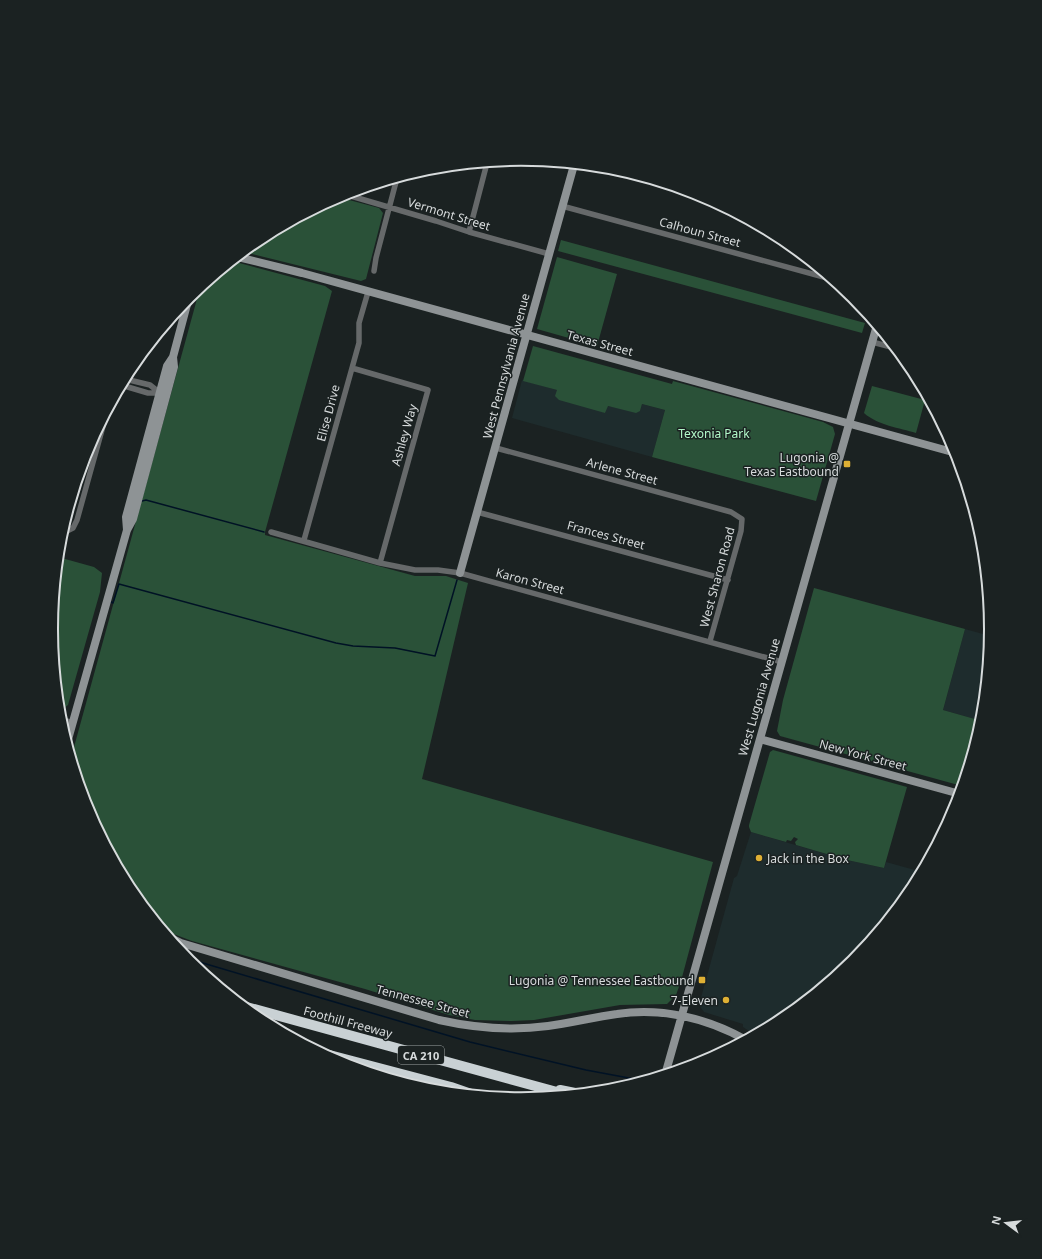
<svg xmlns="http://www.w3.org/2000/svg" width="1042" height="1259" font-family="'Noto Sans',sans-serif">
  <rect width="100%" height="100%" fill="#1b2222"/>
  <!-- built -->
  <path fill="#1e2c2d" d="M522,380l35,10 48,23 2,-7 33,5 2,-7 23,6 -13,47 -140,-39z
    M965,629l25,7 -8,85 -39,-11z
    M751,832l96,28 37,8 2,-6 36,10 -10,19 -59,71 -71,58 -27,15 -12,-8v-3l-39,-12 -5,-7 35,-127 3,-2z"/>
  <!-- green -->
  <path fill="#2a5138" d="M338,197l41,11 4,5 -17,66 -5,2 -117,-29 16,-13z
    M561,240l304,83 -3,10 -304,-82z
    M557,257l60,17 -20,72 -60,-17z
    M232,261l93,25 7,5 -67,241v3l150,41h31l22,7 -46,196 291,83 -32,119 -5,14 -9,9 -47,1 -86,15 -22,1 -37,-1 -26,-5 -84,-26 -173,-48 -29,-11 -33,-40 -43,-81 -16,-51 129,-470z
    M533,346l139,38 1,-3 150,41 10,5 2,7 -19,67 -164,-44 13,-47 -23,-6 -2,7 -4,2 -28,-7 -3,7 -46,-13 -4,-4 2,-6 -34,-9z
    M872,386l53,14 -9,33c-16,-5 -39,-8 -52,-20z
    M58,557l36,10 8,6 -2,19 -32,113 -4,3 -5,-2 -8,-77z
    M814,588l151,41 -22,81 39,11 -20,65 -182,-50 -3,-5 6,-31z
    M773,750l134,37 -23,81 -37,-8 -51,-15 -1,-3 3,-3 -4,-2 -3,4 -4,-1 -1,2 -35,-10 -2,-5v-2l21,-73z"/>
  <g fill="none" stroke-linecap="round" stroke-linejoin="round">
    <!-- stream -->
    <path stroke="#001225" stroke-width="1.5" d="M142,501l4,-1 118,32
      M111,602l2,1 6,-19 217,59 17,3 42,2 40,8 22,-76
      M186,958l284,84 116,28 59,11"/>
    <!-- street -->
    <path stroke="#66696a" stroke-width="5.5" d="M344,194l92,27 33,11 80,22
      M562,206l269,73
      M469,232l18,-69
      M374,271l2,-13 21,-80
      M872,342l23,6
      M352,368l76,22 -48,173
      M125,379l25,6 10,8
      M121,385l27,8h12
      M496,448l235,64 11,7 -1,12 -31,110
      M477,512l251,68
      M63,530l4,1 6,-3 4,-8 30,-108
      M271,532l109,31 35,7h23l22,3 322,89
      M304,540l55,-197v-20l9,-31
      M60,719l13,4"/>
    <!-- secondary -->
    <path stroke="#8e9395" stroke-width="8" d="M238,257l64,16 654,180
      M127,530l-1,-13 41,-151 6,-9 16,-60
      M460,573l114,-408
      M760,739l200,55
      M67,743l60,-213 6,-11 41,-152 -1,-10
      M169,937l12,6 258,77c36,8 73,11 109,6 23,-3 46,-9 69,-12 44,-7 90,4 129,26
      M665,1075l212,-750"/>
    <!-- highway -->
    <path stroke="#c9d1d4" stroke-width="10" d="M243,1006l325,89
      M318,1052l133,35 23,8
      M560,1090l20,4"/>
  </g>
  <!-- markers -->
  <g fill="#dfb034" stroke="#1b2222" stroke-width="1.5">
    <rect x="843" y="460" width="8" height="8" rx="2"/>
    <circle cx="759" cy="858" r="4"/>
    <rect x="698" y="976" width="8" height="8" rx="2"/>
    <circle cx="726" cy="1000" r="4"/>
  </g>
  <g text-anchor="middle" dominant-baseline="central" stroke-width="3" stroke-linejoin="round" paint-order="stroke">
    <!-- shield labels -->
    <rect fill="#1b2222" stroke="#9fa4a4" stroke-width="1" x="398" y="1046" width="46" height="18" rx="3"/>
    <g font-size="11" font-weight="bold" fill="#d7dbdc">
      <text x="421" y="1055">CA 210</text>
    </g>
    <!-- street labels -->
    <g font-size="12" fill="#d7dbdc" stroke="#1b2222">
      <text transform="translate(449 214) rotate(17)">Vermont Street</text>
      <text transform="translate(700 232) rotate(15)">Calhoun Street</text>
      <text transform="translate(600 343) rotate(15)">Texas Street</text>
      <text transform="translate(506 366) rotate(-75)">West Pennsylvania Avenue</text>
      <text transform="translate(328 413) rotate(-75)">Elise Drive</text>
      <text transform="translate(404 435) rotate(-74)">Ashley Way</text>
      <text transform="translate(622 471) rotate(15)">Arlene Street</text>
      <text transform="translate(606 535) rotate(15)">Frances Street</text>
      <text transform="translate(717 577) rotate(-75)">West Sharon Road</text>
      <text transform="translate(530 581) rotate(15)">Karon Street</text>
      <text transform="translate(759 697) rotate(-74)">West Lugonia Avenue</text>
      <text transform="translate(863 755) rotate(15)">New York Street</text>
      <text transform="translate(423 1001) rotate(15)">Tennessee Street</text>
      <text transform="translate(348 1022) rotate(15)">Foothill Freeway</text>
    </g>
    <!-- park labels -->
    <g font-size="12" fill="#b2f8c9" stroke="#1b2222">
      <text x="714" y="433">Texonia Park</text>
    </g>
    <!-- poi labels -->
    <g font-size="12" fill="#d7dbdc" stroke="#1b2222" text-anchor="end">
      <text x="839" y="457">Lugonia @<tspan x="839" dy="14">Texas Eastbound</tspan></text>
      <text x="767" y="858" text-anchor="start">Jack in the Box</text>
      <text x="694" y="980">Lugonia @ Tennessee Eastbound</text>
      <text x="718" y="1000">7-Eleven</text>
    </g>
  </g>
  <!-- crop -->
  <path d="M0 0H1042V1259H0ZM58 629a463 463 0 1 1 926 0a463 463 0 1 1-926 0Z" fill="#1b2222" fill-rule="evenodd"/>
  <path fill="none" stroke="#d7dbdc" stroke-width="2" d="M58 629a463 463 0 1 1 926 0a463 463 0 1 1-926 0Z"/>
  <!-- north arrow -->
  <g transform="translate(1006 1223) rotate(285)" stroke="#1b2222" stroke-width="3" paint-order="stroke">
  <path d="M0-3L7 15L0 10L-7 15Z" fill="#d7dbdc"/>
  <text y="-6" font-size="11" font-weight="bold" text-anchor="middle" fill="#d7dbdc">N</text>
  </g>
</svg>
